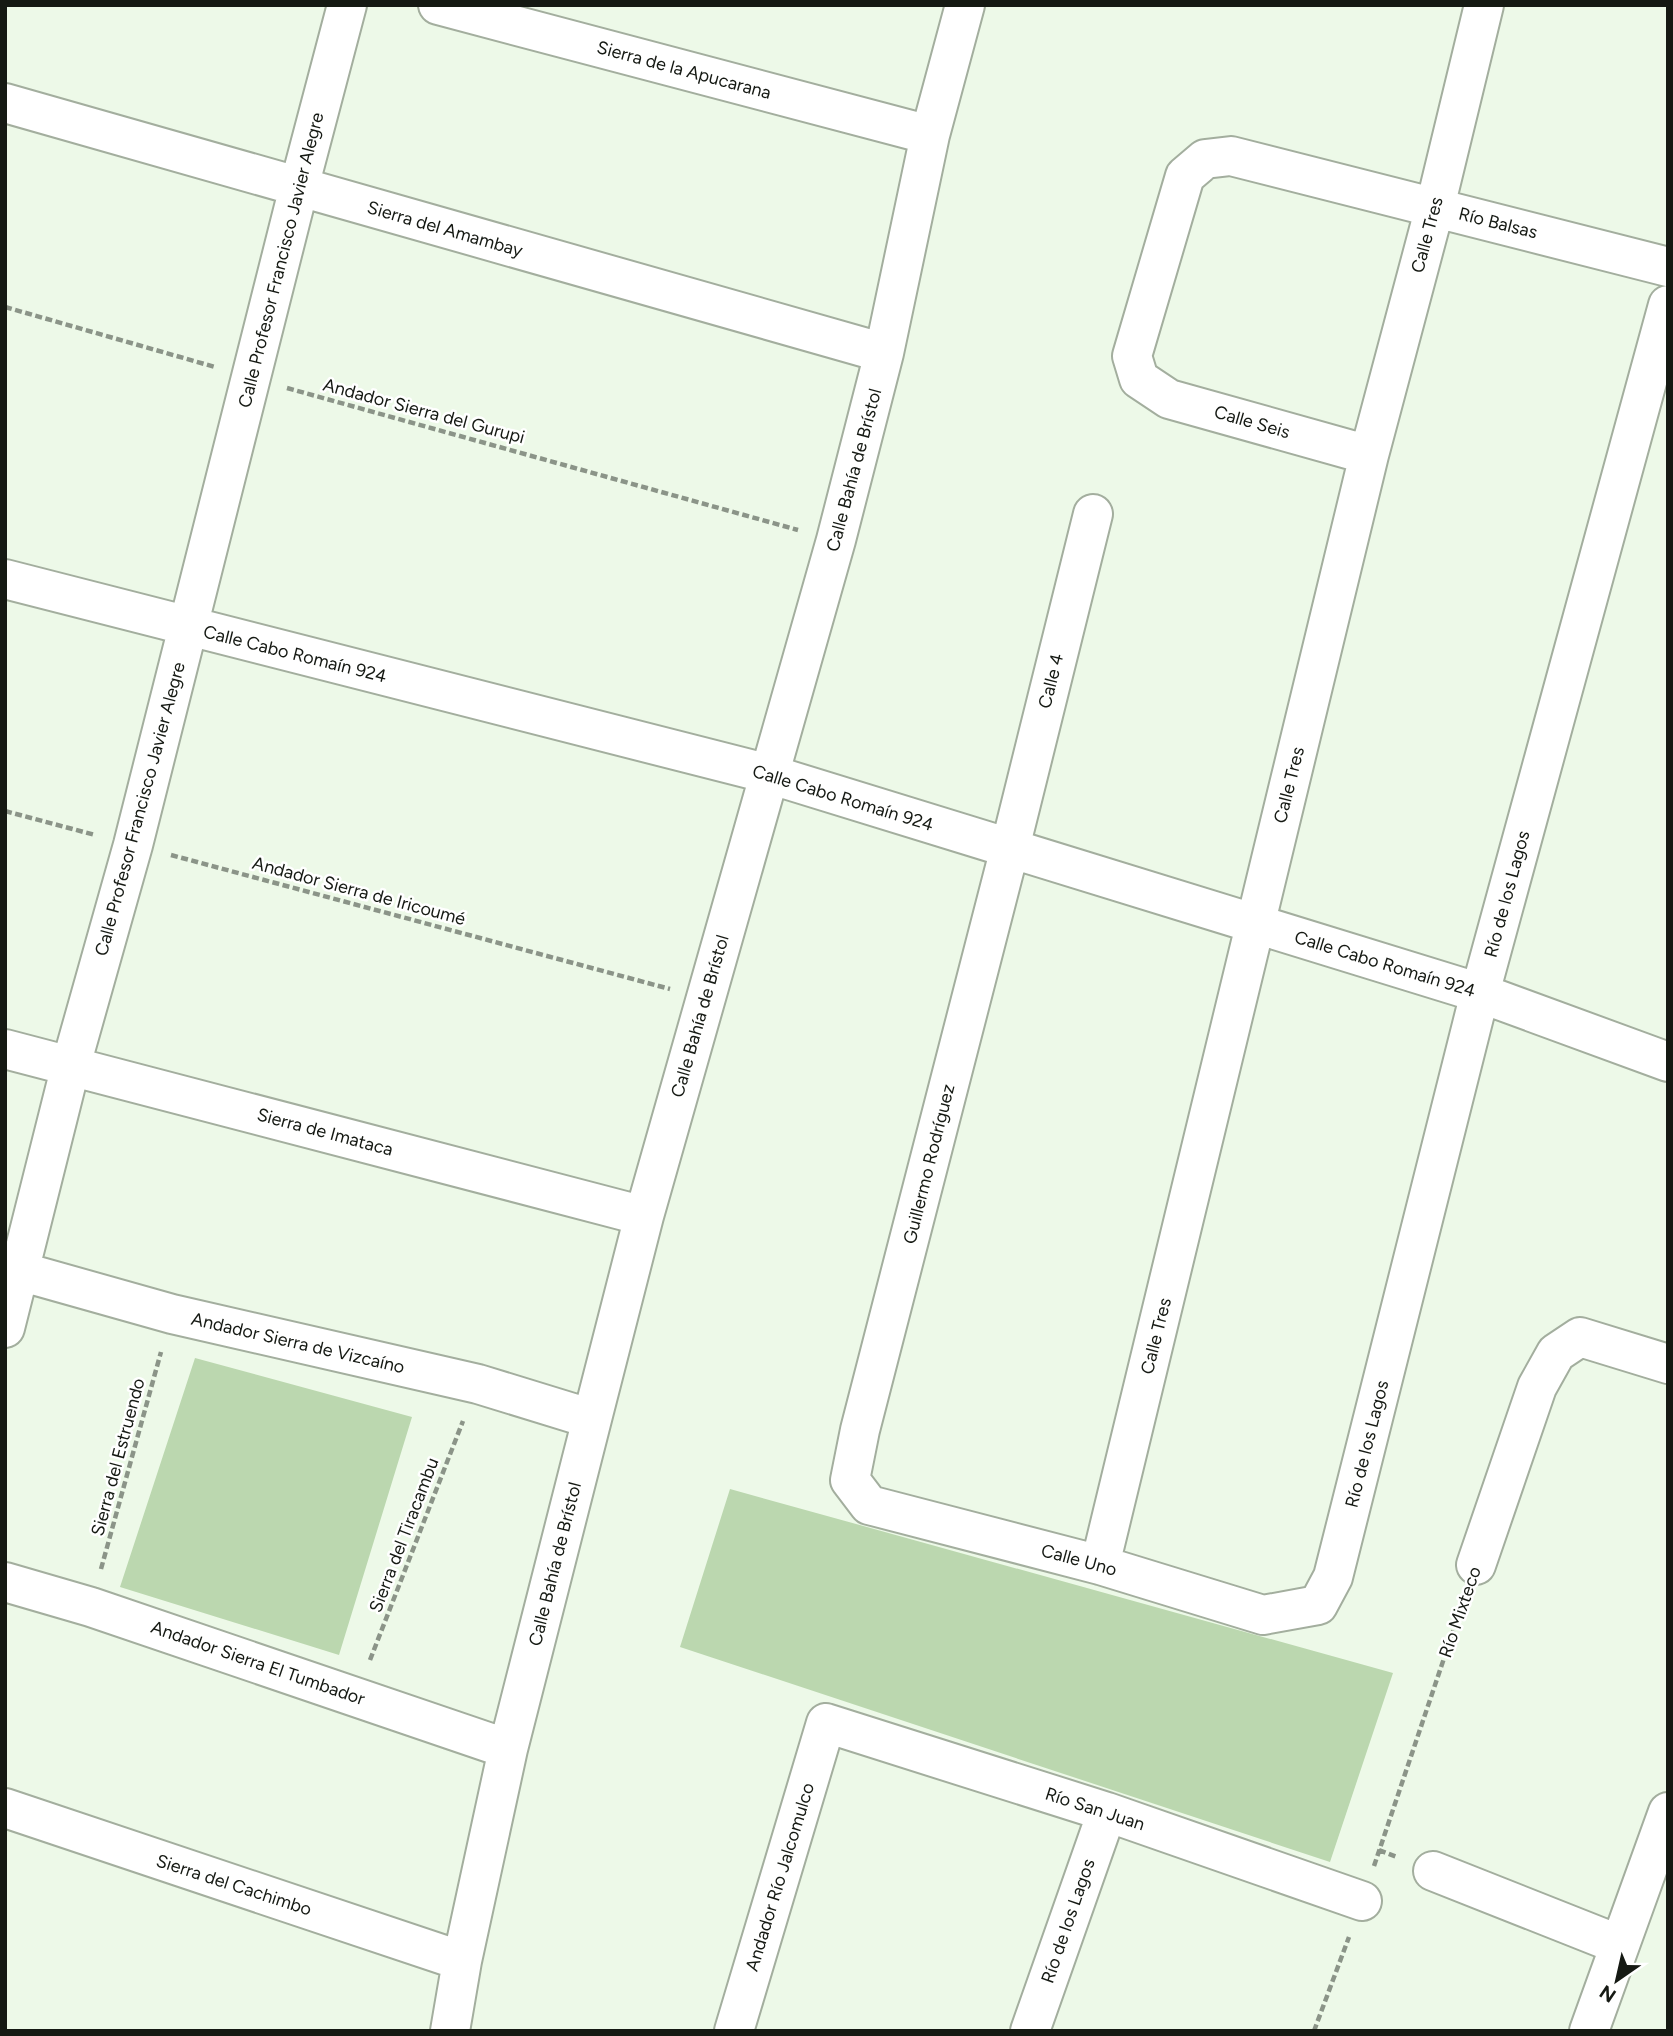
<svg xmlns="http://www.w3.org/2000/svg" width="1673" height="2036" font-family="Figtree,sans-serif">
  <rect width="100%" height="100%" fill="#edf9e8"/>
  <!-- green -->
  <path fill="#bbd7af" d="M195,1358l217,59 -73,238 -219,-68z
    M730,1489l663,184 -63,189 -650,-215z"/>
  <g fill="none" stroke-linecap="round" stroke-linejoin="round">
    <defs>
      <path id="minor" d="M438,5l492,130
        M5,103l879,250
        M1369,455l-200,-56 -30,-20 -7,-23 53,-180 20,-17 26,-3 437,111
        M1093,514l-83,334 -150,582 -10,50 19,25 231,60 163,50 55,-10 15,-28 147,-584 188,-688
        M5,579l764,195 711,219 188,69
        M5,1049l639,167
        M5,1267l167,47 306,70 114,35
        M5,1328l66,-263 62,-220 166,-658 48,-182
        M1100,1565l269,-1110 66,-248 49,-202
        M1476,1565l61,-178 19,-34 24,-16 88,27
        M5,1582l86,25 417,142
        M5,1808l457,153
        M1433,1871l187,74
        M450,2031l12,-70 46,-212 84,-330 52,-203 192,-676 48,-187 46,-218 35,-130
        M734,2031l92,-308 281,89 255,89
        M1030,2031l77,-219
        M1589,2031l79,-219"/>
    </defs>
    <!-- minor casing -->
    <use href="#minor" stroke="#a3ae9e" stroke-width="42"/>
    <!-- path -->
    <path stroke="#8b9488" stroke-width="4.5" stroke-dasharray="7 3.5" stroke-linecap="butt" d="M5,307l210,60
      M287,388l511,142
      M5,811l90,24
      M171,855l499,134
      M101,1569l60,-217
      M370,1660l93,-239
      M1379,1850l18,7
      M1374,1866l90,-267
      M1314,2031l35,-94"/>
    <!-- minor -->
    <use href="#minor" stroke="#fff" stroke-width="38"/>
  </g>
  <g text-anchor="middle" dominant-baseline="central" stroke-width="5" stroke-linejoin="round" paint-order="stroke">
    <!-- street labels -->
    <g font-size="18" fill="#151913" stroke="#fff">
      <text transform="translate(684 70) rotate(15)">Sierra de la Apucarana</text>
      <text transform="translate(1498 223) rotate(14)">Río Balsas</text>
      <text transform="translate(445 229) rotate(16)">Sierra del Amambay</text>
      <text transform="translate(1427 235) rotate(-75)">Calle Tres</text>
      <text transform="translate(281 260) rotate(-76)">Calle Profesor Francisco Javier Alegre</text>
      <text transform="translate(424 411) rotate(15)">Andador Sierra del Gurupi</text>
      <text transform="translate(1252 422) rotate(16)">Calle Seis</text>
      <text transform="translate(854 470) rotate(-75)">Calle Bahía de Brístol</text>
      <text transform="translate(295 654) rotate(14)">Calle Cabo Romaín 924</text>
      <text transform="translate(1051 681) rotate(-76)">Calle 4</text>
      <text transform="translate(1289 785) rotate(-76)">Calle Tres</text>
      <text transform="translate(843 798) rotate(17)">Calle Cabo Romaín 924</text>
      <text transform="translate(140 809) rotate(-75)">Calle Profesor Francisco Javier Alegre</text>
      <text transform="translate(359 891) rotate(15)">Andador Sierra de Iricoumé</text>
      <text transform="translate(1507 894) rotate(-75)">Río de los Lagos</text>
      <text transform="translate(1385 964) rotate(17)">Calle Cabo Romaín 924</text>
      <text transform="translate(700 1016) rotate(-74)">Calle Bahía de Brístol</text>
      <text transform="translate(325 1132) rotate(15)">Sierra de Imataca</text>
      <text transform="translate(929 1164) rotate(-76)">Guillermo Rodríguez</text>
      <text transform="translate(1156 1336) rotate(-76)">Calle Tres</text>
      <text transform="translate(298 1343) rotate(13)">Andador Sierra de Vizcaíno</text>
      <text transform="translate(1367 1444) rotate(-76)">Río de los Lagos</text>
      <text transform="translate(118 1457) rotate(-75)">Sierra del Estruendo</text>
      <text transform="translate(404 1535) rotate(-69)">Sierra del Tiracambu</text>
      <text transform="translate(1079 1560) rotate(15)">Calle Uno</text>
      <text transform="translate(555 1564) rotate(-76)">Calle Bahía de Brístol</text>
      <text transform="translate(1460 1612) rotate(-71)">Río Mixteco</text>
      <text transform="translate(258 1663) rotate(19)">Andador Sierra El Tumbador</text>
      <text transform="translate(1095 1809) rotate(18)">Río San Juan</text>
      <text transform="translate(780 1877) rotate(-73)">Andador Río Jalcomulco</text>
      <text transform="translate(234 1885) rotate(18)">Sierra del Cachimbo</text>
      <text transform="translate(1068 1921) rotate(-71)">Río de los Lagos</text>
    </g>
  </g>
  <!-- border -->
  <rect width="1673" height="2036" fill="none" stroke="#151913" stroke-width="14"/>
  <!-- north arrow -->
  <g transform="translate(1617 1980) rotate(214)" stroke="#ffffff" stroke-width="5" paint-order="stroke">
  <path d="M0-5L12 26L0 18L-12 26Z" fill="#151913"/>
  <text y="-10" font-size="19" font-weight="bold" text-anchor="middle" fill="#151913">N</text>
  </g>
</svg>
